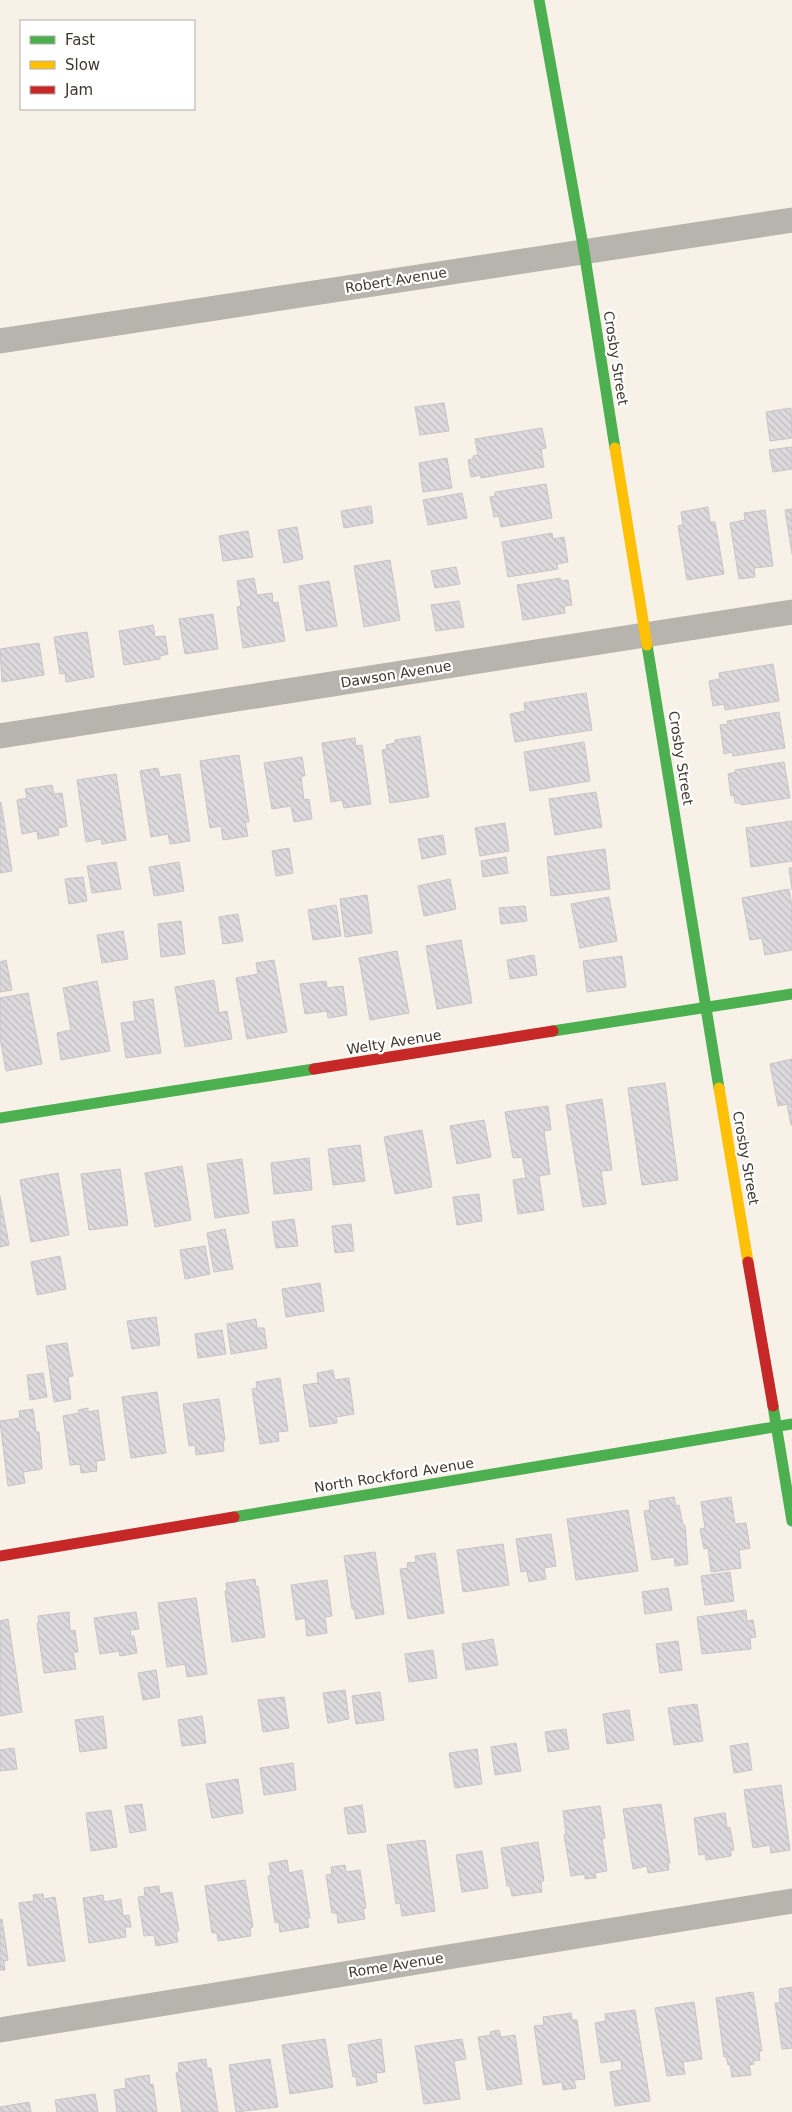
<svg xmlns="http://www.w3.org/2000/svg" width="792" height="2112" font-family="'DejaVu Sans',sans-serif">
  <defs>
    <pattern id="building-back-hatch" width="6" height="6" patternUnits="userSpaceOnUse" patternTransform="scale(1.25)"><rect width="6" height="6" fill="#dddade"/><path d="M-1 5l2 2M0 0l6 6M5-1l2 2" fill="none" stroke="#bfbcbf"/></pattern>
  </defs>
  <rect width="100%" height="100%" fill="#f7f1e7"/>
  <!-- building -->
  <path fill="url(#building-back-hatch)" stroke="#c8c4c6" d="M444,403l5,28 -29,4 -5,-28z
    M791,408l1,30 -22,3 -4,-29z
    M542,428l4,20 -5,1 3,18 -63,11 -1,-3 -9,2 -3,-17 5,-1v-3l5,-1 -3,-16z
    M792,447v22l-19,3 -4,-22z
    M447,458l5,30 -29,4 -4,-29z
    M546,484l6,34 -51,9 -2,-11 -5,1 -4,-20 5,-1v-4z
    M462,493l5,25 -39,7 -5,-25z
    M371,506l2,17 -29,5 -3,-17z
    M708,507l2,15h5l9,52 -37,6 -9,-54 5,-1 -2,-13z
    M792,509v45l-7,-44z
    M765,510l8,56 -19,2 1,9 -16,2 -9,-56 15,-3 -1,-7z
    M297,527l6,32 -19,4 -6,-33z
    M248,531l5,26 -30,4 -4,-25z
    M552,533l1,6 11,-2 4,25 -11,2 1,5 -50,8 -6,-35z
    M390,560l10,60 -36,7 -10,-61z
    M456,567l4,17 -25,4 -4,-17z
    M254,578l3,17 15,-2 1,10 5,-1 7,39 -42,7 -6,-41 4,-1 -4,-25z
    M560,578l1,3 7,-1 4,25 -8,1 1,7 -42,7 -6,-35z
    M329,581l8,45 -31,5 -7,-45z
    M459,601l5,26 -28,4 -5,-26z
    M213,614l5,35 -33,5 -6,-35z
    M153,625l2,12 10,-1 3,18 -8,2v3l-36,6 -5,-34z
    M87,632l7,45 -28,5 -1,-9 -5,1 -6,-37z
    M39,643l5,32 -42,7 -2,-33z
    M773,664l6,37 -54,9 -1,-6 -11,2 -4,-25 11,-2 -1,-6z
    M586,693l6,37 -77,12 -5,-28 15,-3 -1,-8z
    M779,712l6,36 -52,8 -1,-4 -8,2 -4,-29 8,-1 -1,-3z
    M420,736l9,61 -39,6 -8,-53 5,-1 -1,-4 9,-2v-3z
    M355,738l1,8 6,-1 9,59 -27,4 -2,-8 -11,2 -9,-59z
    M584,742l6,39 -60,10 -6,-39z
    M239,755l10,67h-4l3,14 -25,4 -2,-14 -11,2 -10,-67z
    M302,757l3,19h-4l3,24 5,-1 3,20 -18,3 -3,-16 -19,3 -8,-46z
    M784,762l6,36 -49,7 -1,-2h-5l-1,-8 -3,1 -3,-22 8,-2 -1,-2z
    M158,768l2,9 20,-3 10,67 -20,3 -2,-10 -17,3 -11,-66z
    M116,774l10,66 -24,4 -1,-5 -15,3 -9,-62z
    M52,785l2,9 8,-1 5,33 -9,2 1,7 -21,4 -1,-8 -15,3 -5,-34 10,-2 -2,-9z
    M596,792l6,35 -47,8 -6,-36z
    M1,802l11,69 -12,2v-70z
    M792,821v40l-41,6 -5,-39z
    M505,823l4,28 -29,5 -5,-28z
    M443,835l3,19 -24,5 -4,-20z
    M289,848l4,25 -17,3 -4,-25z
    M605,849l5,40 -59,7 -4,-39z
    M506,857l2,16 -25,4 -2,-16z
    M116,862l5,27 -29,4 -5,-27z
    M179,862l5,29 -30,5 -5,-29z
    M789,868h3v22z
    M83,877l4,24 -18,3 -4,-25z
    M450,879l6,30 -32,7 -6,-30z
    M789,889l3,16v45l-27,5 -3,-17 -12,2 -8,-42z
    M367,895l5,38 -27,4 -5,-38z
    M609,897l8,44 -37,7 -9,-44z
    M336,905l5,31 -28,4 -5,-30z
    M525,906l2,15 -26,3 -2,-16z
    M238,914l5,27 -20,3 -4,-27z
    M181,921l4,33 -24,3 -3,-33z
    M123,931l5,28 -26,4 -5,-28z
    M461,940l11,63 -35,6 -11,-63z
    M397,951l12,62 -39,7 -11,-62z
    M534,955l3,20 -27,4 -3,-19z
    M622,956l4,31 -39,5 -4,-31z
    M6,960l6,30 -12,2v-30z
    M274,960l13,72 -40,7 -11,-61 22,-4 -2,-11z
    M214,980l5,33 8,-2 5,28 -47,8 -10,-60z
    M97,981l13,70 -49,9 -4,-27 14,-3 -8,-42z
    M326,981l1,7 16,-2 4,29 -19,3 -1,-7 -22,3 -5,-30z
    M28,993l14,71 -36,7 -6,-33v-40z
    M153,999l8,54 -35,5 -5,-35 14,-2 -2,-19z
    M792,1059v66h-1l-4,-21 -9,2 -8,-42z
    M665,1083l13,97 -36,5 -14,-97z
    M602,1099l10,71 -11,1 5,33 -23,3 -17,-102z
    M548,1106l3,24 -7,1 6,43 -11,2 5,34 -26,4 -5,-34 13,-2 -4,-21 -9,1 -8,-46z
    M484,1120l7,37 -34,7 -7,-38z
    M422,1130l10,57 -37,7 -11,-57z
    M360,1145l5,36 -32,4 -5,-36z
    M309,1158l3,32 -38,4 -3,-31z
    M242,1159l7,54 -34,5 -8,-54z
    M182,1166l9,54 -36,7 -10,-54z
    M120,1169l8,56 -39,5 -8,-56z
    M58,1173l11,62 -38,7 -11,-62z
    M479,1194l3,27 -25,4 -4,-28z
    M0,1196l9,49 -9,2z
    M294,1219l4,27 -22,2 -4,-26z
    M351,1224l3,27 -19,2 -3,-27z
    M225,1229l8,40 -19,3 -7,-39z
    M205,1246l5,28 -25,5 -5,-29z
    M60,1256l6,33 -29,6 -6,-33z
    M320,1283l4,28 -38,6 -4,-28z
    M156,1317l4,28 -28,4 -5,-28z
    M256,1319l1,9h7l3,20 -36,6 -4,-30z
    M222,1330l4,24 -28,4 -3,-24z
    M67,1343l6,33 -5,1 3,22 -17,3 -8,-56z
    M333,1370l2,10 14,-2 5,36 -18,3 1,6 -27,4 -7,-42 15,-2 -1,-10z
    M43,1373l4,24 -17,3 -3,-25z
    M280,1378l8,53 -10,1 1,9 -19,3 -8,-55 5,-1 -1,-6z
    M157,1392l9,61 -35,5 -9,-61z
    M219,1399l6,41 -2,1 1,10 -28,4 -1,-10 -6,1 -6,-42z
    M88,1408v4l10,-2 7,50 -9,1 1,10 -16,2 -1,-9 -10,1 -7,-49 16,-3 -1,-3z
    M33,1409l3,23h3l3,37 -19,3 2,11 -17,3 -8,-65 20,-3 -1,-7z
    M674,1497l2,9 3,-1 4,20h2l3,39 -13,2 -1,-9 -22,3 -8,-49 6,-1 -1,-9z
    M731,1497l4,27 11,-1 4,25 -11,2 2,18 -30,4 -3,-24 -4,1 -4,-20 5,-1 -4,-26z
    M628,1510l10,61 -62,9 -9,-61z
    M551,1534l5,32 -12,2 2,11 -17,3 -2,-11 -6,1 -5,-33z
    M503,1544l6,41 -46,7 -6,-42z
    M375,1552l9,62 -28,5 -2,-10h-2l-8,-53z
    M435,1553l9,60 -36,6 -8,-50 8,-1 -1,-5 9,-1 -1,-6z
    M730,1572l4,29 -29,4 -4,-29z
    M255,1579l1,8 2,-1 7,51 -33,5 -7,-51h2l-1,-8z
    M327,1580l5,36 -7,1 2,16 -20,3 -2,-18 -9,2 -5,-35z
    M668,1588l4,22 -27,4 -3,-22z
    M196,1598l11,76 -20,3 -2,-13 -18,3 -9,-64z
    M746,1610l1,11 6,-1 3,17 -6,1 1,11 -49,5 -5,-37z
    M69,1612l1,19 5,-1 3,22h-5l3,17 -32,4 -7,-50h2l-1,-7z
    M136,1612l3,17 -9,1 1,6h3l3,17 -17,3 -1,-5 -19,3 -6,-36z
    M8,1619l14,93 -22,4v-95z
    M493,1639l5,26 -32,5 -4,-26z
    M678,1641l4,29 -22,3 -4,-29z
    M433,1650l4,28 -28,4 -4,-28z
    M156,1670l4,27 -17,3 -5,-27z
    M345,1690l4,29 -21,4 -5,-30z
    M380,1692l4,28 -28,4 -4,-28z
    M284,1697l5,31 -26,4 -5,-32z
    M697,1704l6,37 -29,4 -6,-37z
    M629,1710l5,30 -27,4 -4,-30z
    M103,1716l4,32 -27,4 -5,-32z
    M202,1716l4,27 -24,3 -4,-26z
    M566,1729l3,20 -21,3 -3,-20z
    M516,1743l5,28 -26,4 -4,-28z
    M748,1743l4,27 -18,3 -4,-27z
    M14,1748l3,21 -17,2v-21z
    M477,1749l5,35 -27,4 -6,-35z
    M293,1763l3,27 -32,5 -4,-27z
    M238,1779l5,34 -31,5 -6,-34z
    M781,1785l9,65 -19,3 -1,-8 -17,3 -9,-58z
    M142,1804l4,26 -16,3 -5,-27z
    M661,1804l9,59h-2l1,7 -21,3 -1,-7 -14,3 -10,-60z
    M362,1805l4,27 -18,2 -4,-26z
    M600,1806l5,32 -3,1 5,32 -12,2 1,5 -11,1v-5l-14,2 -7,-41 2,-1 -3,-23z
    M111,1810l6,37 -26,4 -5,-38z
    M725,1813l2,15 3,-1 4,23h-3v6l-25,4 -1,-6 -6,1 -5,-37z
    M425,1840l10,71 -33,5 -2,-13 -4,1 -9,-59z
    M538,1842l6,39h-3l1,11 -30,4 -2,-10h-3l-6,-38z
    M482,1851l6,37 -26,4 -6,-37z
    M287,1860l2,13 13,-3 8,48h-3l2,9 -29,5 -1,-10 -4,1 -7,-47 3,-1 -2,-12z
    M345,1865l1,7 14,-2 6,38 -3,1 2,10 -27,4 -1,-10h-5l-6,-38 6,-1 -1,-7z
    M245,1880l8,47 -3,1 1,8 -33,5 -1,-8h-5l-7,-47z
    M159,1886l1,8 12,-2 7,39h-3l2,11 -22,4 -2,-11 -10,1 -6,-39 7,-1 -1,-8z
    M43,1894l1,5 11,-2 10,64 -37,5 -9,-63 15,-2 -1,-6z
    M103,1895l1,7 17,-3 2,17 6,-1 2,12h-6l1,10 -37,6 -6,-45z
    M2,1919l6,41 -4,1 1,9h-5v-50z
    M792,1987v61l-10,1 -7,-46h5l-1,-14z
    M753,1992l9,59h-3l1,9 -7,1 1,3 -5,1 2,10 -19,2 -2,-13 -2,1 -2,-9 -2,1 -8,-59z
    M694,2002l8,57 -19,3 2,12 -18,2 -12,-68z
    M635,2010l15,91 -35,5 -5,-34 12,-2 -1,-10 -20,3 -6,-40 11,-2 -1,-7z
    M571,2013l1,7h5l8,59 -11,1 2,8 -13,2 -1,-8 -19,3 -9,-59 10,-1 -1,-8z
    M499,2030l2,7 14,-2 7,49 -35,6 -9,-53 13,-2 -1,-3z
    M325,2039l8,48 -43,7 -8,-49z
    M381,2039l4,33 -9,1 1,9 -20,4 -1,-10 -3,1 -5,-32z
    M462,2039l4,20 -12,2 6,38 -36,5 -9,-58z
    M206,2059l1,9h4l7,44h-36l-6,-39 3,-1 -1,-9z
    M270,2059l8,48 -42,5 -7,-47z
    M149,2075l1,10 3,-1 4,28h-40l-3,-22 12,-2 -1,-9z
    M95,2094l3,18h-41l-2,-12z
    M29,2102l2,10h-31v-5z"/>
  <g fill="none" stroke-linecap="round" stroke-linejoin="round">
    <!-- street -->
    <path stroke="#b7b4ae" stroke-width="25" d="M0,341l792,-121
      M0,736l792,-124
      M0,2030l792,-129"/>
    <!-- fast -->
    <path stroke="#4caf50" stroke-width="11" d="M539,0l45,251 31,197
      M647,645l72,443
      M553,1031l239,-37
      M0,1118l314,-49
      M773,1406l19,115
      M234,1517l558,-93"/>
    <!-- slow -->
    <path stroke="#ffc107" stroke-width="11" d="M615,448l32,197
      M719,1088l29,174"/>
    <!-- jam -->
    <path stroke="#c62828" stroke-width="11" d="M314,1069l239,-38
      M748,1262l25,144
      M0,1556l234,-39"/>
  </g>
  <g text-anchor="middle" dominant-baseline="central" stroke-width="4.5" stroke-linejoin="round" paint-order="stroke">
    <!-- street labels -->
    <g font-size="14" fill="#3e372b" stroke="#fff">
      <text transform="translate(396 280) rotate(-9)">Robert Avenue</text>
      <text transform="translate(616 358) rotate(81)">Crosby Street</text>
      <text transform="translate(396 674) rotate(-9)">Dawson Avenue</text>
      <text transform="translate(681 758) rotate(81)">Crosby Street</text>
      <text transform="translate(394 1042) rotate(-9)">Welty Avenue</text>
      <text transform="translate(746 1158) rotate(80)">Crosby Street</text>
      <text transform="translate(394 1475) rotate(-9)">North Rockford Avenue</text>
      <text transform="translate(396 1965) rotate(-9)">Rome Avenue</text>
    </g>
  </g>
  <!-- legend -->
  <rect x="20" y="20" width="175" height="90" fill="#ffffff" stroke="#b2afaa"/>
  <rect x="30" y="36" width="25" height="8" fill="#4caf50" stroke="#b2afaa"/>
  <text x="65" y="45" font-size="15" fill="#3e372b">Fast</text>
  <rect x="30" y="61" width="25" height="8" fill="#ffc107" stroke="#b2afaa"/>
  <text x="65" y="70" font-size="15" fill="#3e372b">Slow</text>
  <rect x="30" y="86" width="25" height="8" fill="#c62828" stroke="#b2afaa"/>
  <text x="65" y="95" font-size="15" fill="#3e372b">Jam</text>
</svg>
